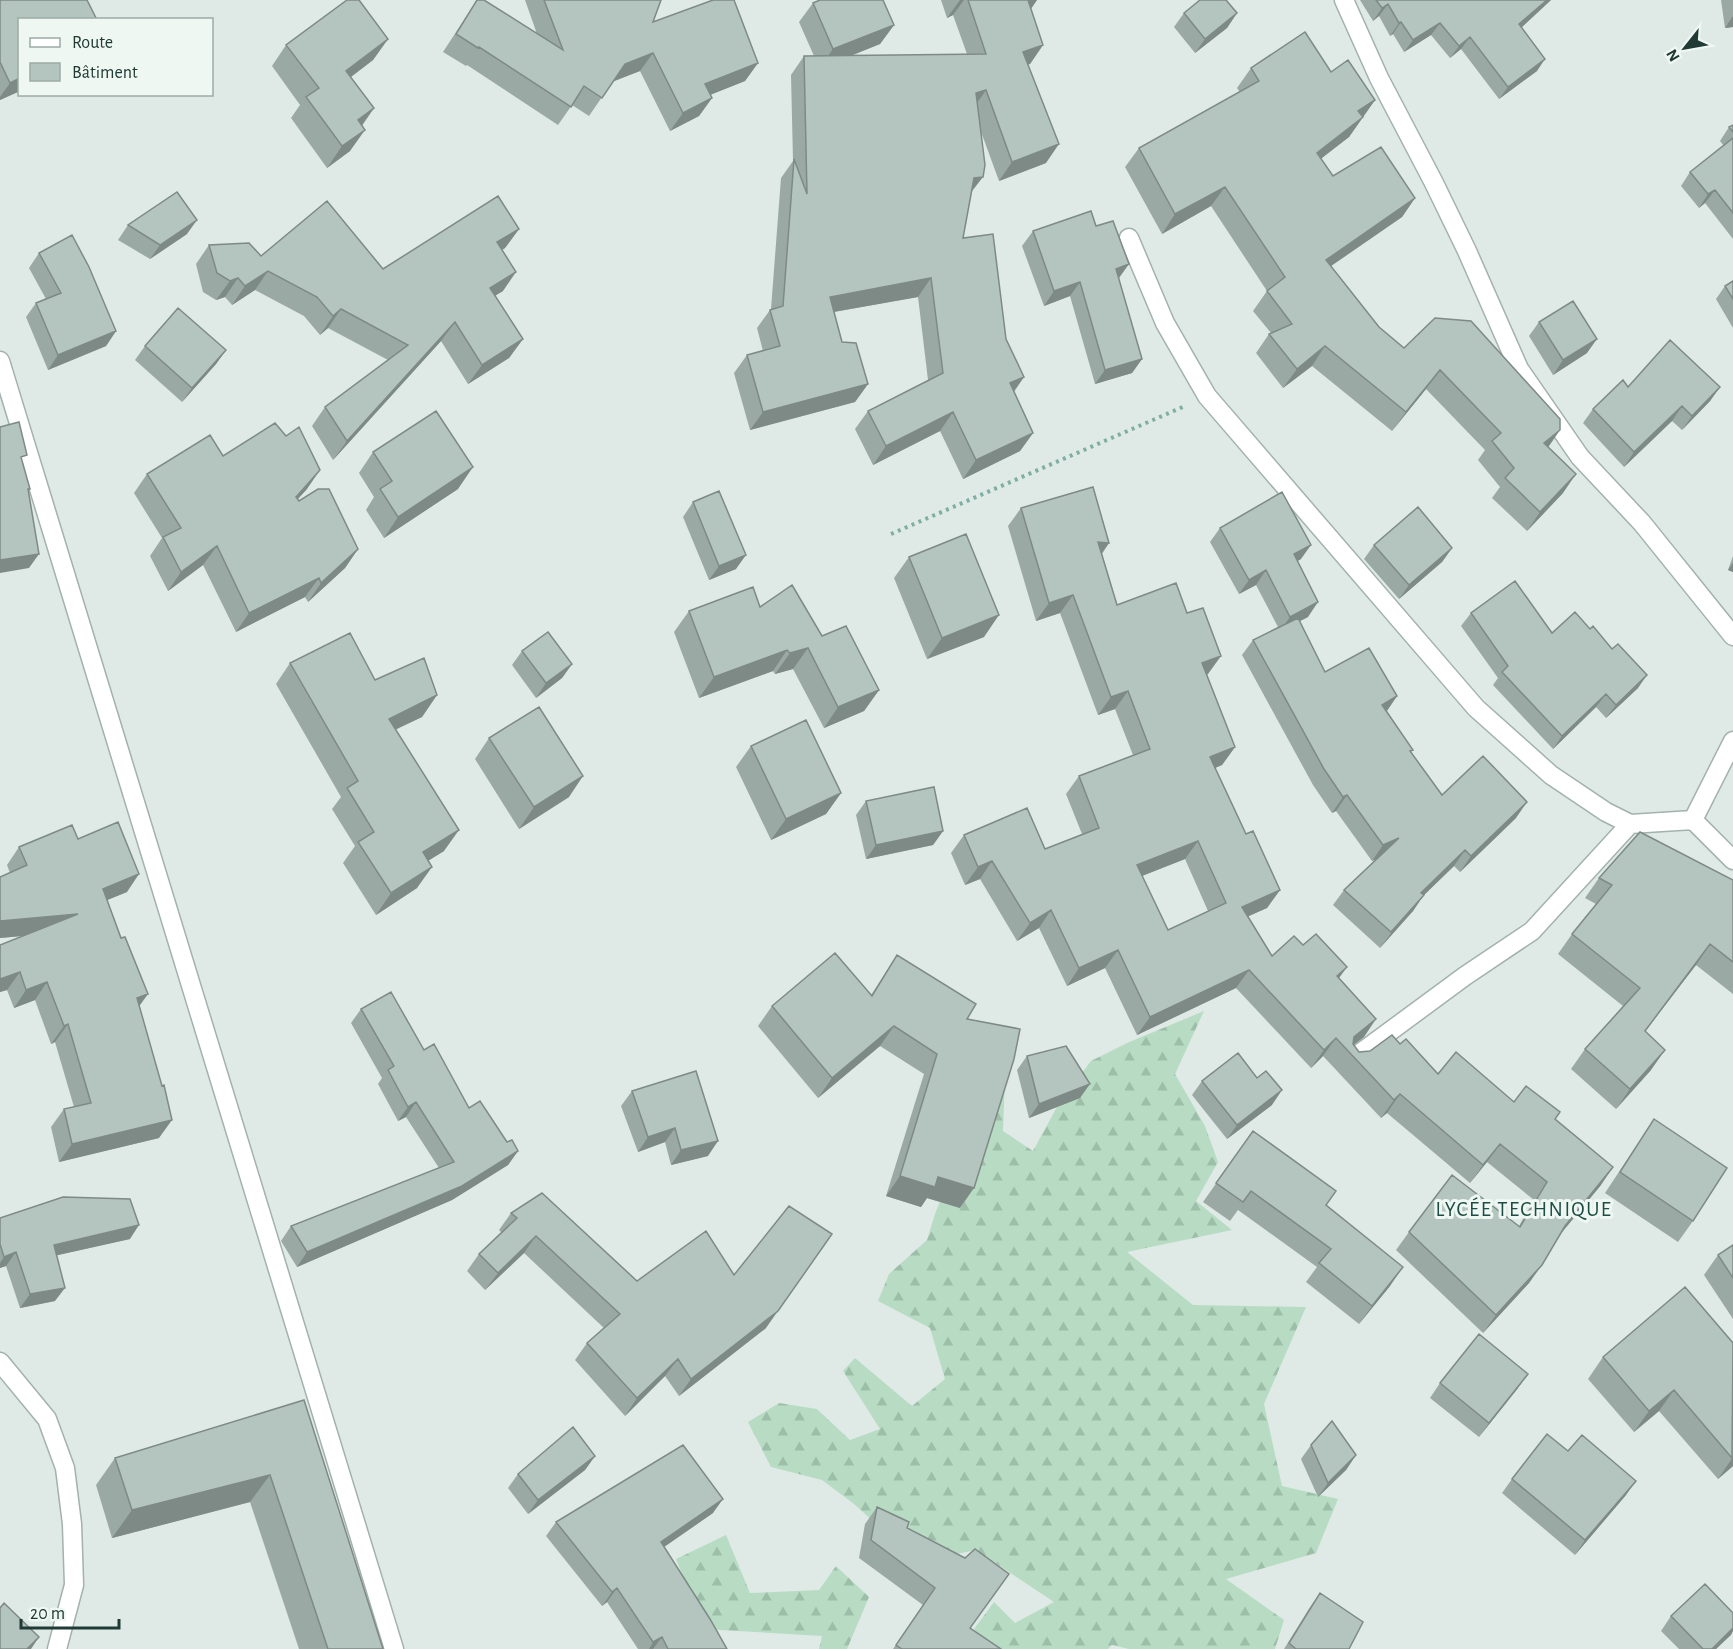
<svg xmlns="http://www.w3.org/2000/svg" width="1733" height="1649" font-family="'Alegreya Sans',sans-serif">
  <defs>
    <pattern id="forest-firs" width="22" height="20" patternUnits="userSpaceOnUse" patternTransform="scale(1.5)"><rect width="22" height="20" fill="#b7dcc3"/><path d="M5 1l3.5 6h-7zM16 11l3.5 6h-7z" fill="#9dbea8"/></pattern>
  </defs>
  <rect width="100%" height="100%" fill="#dfeae6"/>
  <!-- forest -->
  <path fill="url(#forest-firs)" d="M1204,1011l-29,63 30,52 13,36 -22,39 36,29 -105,22 66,53 113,2 -42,97 18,82 56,13 -22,54 -90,26 58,41 -9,29h-146l-17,-4 -4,4h-118l-16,-20 20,-27 21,21 39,-21 -78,-52 -29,6 -65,-27 -28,-25 -32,-24 -51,-13 -23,-45 31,-19 38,6 33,31 30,-11 -37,-58 12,-13 57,48 33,-27 -15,-51 -52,-27 11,-27 38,-34 8,-26 36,-90 35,-75 -3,82 30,20 26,-48 32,-42 36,-18z
    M726,1535l24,58 69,-3 17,-24 33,31 -22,52h-28l3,-13 -119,-7 -27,-70z"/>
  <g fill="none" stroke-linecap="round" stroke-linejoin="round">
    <defs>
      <path id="street" d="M1344,0l35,78 55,105 33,68 52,118 61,88 62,66 91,113
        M1129,238l36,85 42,73 269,312 75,67 55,37 24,12 63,-4 40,40
        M0,361l394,1288
        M1693,820l40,-79
        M1351,1060l114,-84 67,-45 98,-107
        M0,1362l47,57 18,49 7,56 2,61 -17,64"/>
    </defs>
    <!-- street casing -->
    <use href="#street" stroke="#a2b2ad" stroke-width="21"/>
    <!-- path -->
    <path stroke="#7faea2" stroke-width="4" stroke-dasharray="3 4.5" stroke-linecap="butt" d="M891,534l294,-128"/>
    <!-- street -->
    <use href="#street" stroke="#fff" stroke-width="18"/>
  </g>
  <!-- wall -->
  <path fill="#9ba9a4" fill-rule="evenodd" d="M0,0l20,91 -20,9z
    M477,0l60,34 -12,-34h136l-8,22 105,41 -13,18 -35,14 2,3 -13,18 -29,15 -30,-60 -27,10 -24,35 -17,-11 -14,20 -91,-60 -1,1 -23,-14z
    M941,0h96l-6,9 12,36 -13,19h-2l18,99 -47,18 -19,-52 -9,64 -8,45 43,101 18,38 -10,15 19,41 -13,18 -57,28 -23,-48 -67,34 -18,-36 13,-18 60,-31 -10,-83 -84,15 8,30 26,42 -13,18 -105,28 -16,-57 13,-18 16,-4 -6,-23 13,-18 1,-1 10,-131 12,-17 -2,-86 13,-19h10l-15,-34 14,-19 81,22 -14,19 -29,12 116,-2 -14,-39 -6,3z
    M1360,0h191l-29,27 15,44 -38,28 -38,-50 -11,9 -19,-23 -27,17 -11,-18 -3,2 -11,-20 -6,5z
    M1721,0h12v27l-8,1z
    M1184,13h53l-10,15 -32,25 -21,-26z
    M388,39l-15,21 -22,17 23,31 -12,18 -12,25 -23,17 -36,-50 9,-13 -28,-39 14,-21z
    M1251,68l80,4 44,28 -26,37 -28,21 12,18 82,22 -13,19 -71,49 48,61 25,21 31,-30 113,129 15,46 -36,38 -35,-33 8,-11 -22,-27 7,-10 -59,-61 -34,42 -80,-65 -29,22 -27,-35 13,-19 2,-1 -18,-22 14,-20 -56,-85 -49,28 -37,-67 14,-19 101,-56 -3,-4z
    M1733,125v114l-28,-36 -6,5 -18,-22 9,-14 34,-26 -4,-5 9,-14z
    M128,225l59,9 -37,25 -32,-19z
    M1096,226l46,133 -10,14 -37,11 -25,-88 -26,10 -22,-60 11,-15z
    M519,229l-14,19 -3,2 1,41 -8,4 28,44 -14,19 -41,26 -27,-43 -108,119 -21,-34 13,-19 63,-47 -60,-32 -8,7 -16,-19 -49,-26 -23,15 -7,-8 -9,3 -13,-8 -7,-28 13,-19 52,11 122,13z
    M39,253l77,78 -10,15 -58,24 -22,-53 10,-14 10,-4 -17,-31z
    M1733,281v47l-17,-29 9,-13z
    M1539,322l48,31 -34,22 -24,-39z
    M145,346l81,4 -10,14 -34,38 -47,-42z
    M1628,387h92l-10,14 -28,29 -10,-9 -48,46 -41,-44 10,-14z
    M373,452l85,37 -74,49 -18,-28 8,-13 -15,-24z
    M223,456l84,33 -10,11 61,49 -13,19 -37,34 -3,-5 -69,35 -33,-67 -35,26 -18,-35 12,-18 -28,-45 13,-19z
    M693,502l43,67 -27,11 -26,-63z
    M1021,508l88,35 -7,11 15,51 91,69h-1l28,73 -13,18 -7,3 31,66 34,56 -13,18 -19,8 24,40 31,-11 36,33 25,59 -11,8 6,7 11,-1 30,-7 38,30 76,28 41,17 46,66 -42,51 -30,47 -46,50 -87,-83 13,-18 110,-6 15,-26 -47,-38 -17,21 -83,-70 -6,5 -58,-62 -12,12 -75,-80 -99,47 -32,-67 -38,18 -28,-58 -22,13 -37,-62 -15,6 -14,-32 13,-18 81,14 37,-15 -16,-40 13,-18 54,-21 -18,-46 -17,6 -38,-102 -24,8 -28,-95zM1185,859l23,52 -40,19 -26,-54z
    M1220,528l81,31 -4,2 11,56 -8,4 25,51 72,24 -10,15 26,39 -2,2 31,43 74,23 -56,54 -6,-6 -31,30 -10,15 -33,37 -47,-43 11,-15 33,-32 -5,3 -36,-50 -4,2 -19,-28 -71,-130 11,-15 25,-13 -22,-42 -17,9 -29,-52z
    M1374,545l78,3 -10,14 -43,37 -35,-40z
    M1733,556v16l-5,-2z
    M909,557l75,80 -57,22 -33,-81z
    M760,607l62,29 57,54 -15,21 -40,17 -31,-59 -18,5 -2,-3 -74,27 -25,-66 15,-21z
    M1471,613l81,20 86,55 -32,30 -10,-11 -43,42 -60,-64 5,-7 -37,-52z
    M522,651l50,13 -10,14 -26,20 -24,-33z
    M290,663l85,17 62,15 -15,22 -27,12 49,122 -16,10 -11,27 -41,27 -33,-52 12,-17 -23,-37 9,-12 -65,-113z
    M489,738l80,59 -50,32 -44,-70z
    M751,746l90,47 -15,21 -55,26 -35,-73z
    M866,801l77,30 -10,14 -67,14 -10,-44z
    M78,839l49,53 -20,8 32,106 20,132 -100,24 -8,-35 13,-18 10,-2 -19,-65 -4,2 -16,-44 -21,8 -7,-18 -7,2v-47l23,-9 -23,2v-61l10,-4 -3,-8 12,-18z
    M1599,878l134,2v114l-37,-29 -51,66 6,39 -35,39 -45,-40 14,-20 38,-43 -65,-52 14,-20 24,-30 -11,-6z
    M897,955l70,64 -7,189 -33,-10 -6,9 -35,-11 38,-122 -44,-28 -62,52 -60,-72 14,-20 99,-11z
    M361,1009l63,41 45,58 49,43 -10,14 -56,35 -155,67 -16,-26 10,-15 148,-58 -33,-51 -8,4 -20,-37 4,-6 -31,-55z
    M1027,1056l53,42 -51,20 -12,-48z
    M1257,1078l15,27 -45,34 -35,-44 10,-14z
    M632,1091l76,65 -37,9 -6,-23 -27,10 -17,-46z
    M1654,1119l39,102 -15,21 -73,-49z
    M1253,1131l73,74 64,81 -31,38 -53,-42 11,-15 -79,-57 -8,11 -27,-19z
    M511,1213l126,68 129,47 -87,68 -14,-20 -40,40 -50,-56 12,-17 17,-15 -80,-75 -39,37 -18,-19 12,-17 23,-21 -3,-3z
    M0,1218l130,21 -73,16 -2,46 -35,7 -14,-42 -6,2z
    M1733,1245v74l-29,-44 14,-20z
    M1733,1343v123l-15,13 -59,-68 -25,21 -46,-53 15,-22z
    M1440,1383l78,5 -39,49 -49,-39z
    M304,1400l79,249h-84l-49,-147 -138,36 -16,-53 19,-27z
    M1311,1445l45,10 -10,15 -28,27 -17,-38z
    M1568,1451l58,44 -51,60 -73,-62 10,-14z
    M595,1456l-10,14 -57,44 -20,-26 10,-14z
    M877,1507l30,21 64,100 30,21h-108l30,-44 -64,-47 6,-34z
    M713,1513l-49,34 63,102h-89l-31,-47 -5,4 -56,-70 10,-14z
    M1320,1593l29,56h-65l26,-42z
    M1733,1613v18l-17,18h-37l-18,-18 10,-15z"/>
  <!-- shaded-wall -->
  <path fill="#7e8a86" d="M960,0h4l-11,15 -6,3z
    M1027,0h10l-10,14z
    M1547,0h4l-40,37 8,-13z
    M1388,4l-9,12 -6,5 9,-13z
    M1237,13l-10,15 -32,25 10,-14z
    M1733,16v11l-8,1z
    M1401,22l-8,12 -3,2 9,-13z
    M1440,23l-9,12 -27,17 9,-12z
    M894,25l-14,19 -61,24 14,-19z
    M1470,37l-9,12 -11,9 9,-12z
    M388,39l-15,21 -42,32 15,-21z
    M1043,45l-13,19 -20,7 13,-19z
    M653,53l-13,18 -28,11 13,-18z
    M1545,59l-8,12 -38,28 9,-12z
    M758,63l-13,18 -53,21 13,-18z
    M20,78v13l-20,9v-3l10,-14z
    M986,90l-13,19 3,-16z
    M712,98l-13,18 -29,15 13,-18z
    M1375,100l-26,37 -45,35 13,-19 41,-42z
    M374,108l-15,21 -1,-9z
    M365,130l-15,21 -23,17 15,-22z
    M1059,144l-13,19 -47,18 13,-19z
    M983,177l-14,18 5,-17z
    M1225,187l-14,19 -49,28 13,-20z
    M1715,190l-10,13 -6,5 9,-14z
    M1415,198l-13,19 -90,62 14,-19z
    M197,220l-10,14 -37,25 10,-14z
    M519,229l-14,19 -21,13 13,-19z
    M1129,264l-10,14 -3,-9z
    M268,271l-13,19 -23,15 13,-19z
    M516,272l-13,19 -26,16 13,-19z
    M238,278l-13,19 -9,3 14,-19z
    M931,278l-13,19 -102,18 14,-18z
    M1080,282l-10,14 -26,10 10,-15z
    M341,309l-13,19 -8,7 13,-19z
    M455,322l-14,19 -108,119 14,-19z
    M116,331l-10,15 -58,24 10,-15z
    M523,339l-14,19 -41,26 14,-19z
    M1597,339l-10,14 -34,22 10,-15z
    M1325,346l-13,20 -29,22 14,-19z
    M226,350l-10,14 -34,38 10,-14z
    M1142,359l-10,14 -37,11 10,-14z
    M1440,370l-14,19 -34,42 14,-19z
    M1024,377l-13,18 -1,-12z
    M868,384l-13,18 -105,28 13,-18z
    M1720,387l-10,14 -28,29 10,-14z
    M1682,406l-10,15 -48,46 10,-15z
    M953,412l-13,19 -67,34 13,-19z
    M1560,430l-13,19 -3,-6z
    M1033,433l-13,18 -57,28 13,-19z
    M473,467l-15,22 -74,49 14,-21z
    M320,470l-13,19 -25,27 14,-19z
    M1576,474l-13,19 -36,38 13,-19z
    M1098,542l11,1 -13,18z
    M1311,545l-10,14 -17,10 10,-15z
    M217,546l-14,19 -35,26 13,-19z
    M1452,548l-10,14 -43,37 10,-14z
    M358,549l-13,19 -37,34 13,-19z
    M39,554l-10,14 -29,5v-13z
    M746,555l-10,14 -27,11 10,-14z
    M1733,563v9l-5,-2z
    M1266,570l-10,15 -17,9 10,-14z
    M319,578l-14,19 -69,35 13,-19z
    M1073,595l-13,18 -24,8 13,-18z
    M1318,602l-10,15 -28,14 10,-14z
    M999,615l-15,22 -57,22 15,-21z
    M808,648l-15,21 -18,5 15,-21z
    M787,650l-14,21 -74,27 15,-21z
    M1221,656l-13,18 -19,7 13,-18z
    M572,664l-10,14 -26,20 10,-15z
    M1647,675l-9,13 -32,30 10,-13z
    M879,690l-15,21 -40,17 14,-21z
    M1128,691l-13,18 -17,6 13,-18z
    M1606,694l-10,13 -43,42 9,-13z
    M437,695l-15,22 -48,23 15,-21z
    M1397,696l-11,16 -4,-7z
    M1235,747l-13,18 -24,10 12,-18z
    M583,776l-14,21 -50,32 15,-22z
    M841,793l-15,21 -55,26 15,-21z
    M1347,795l-11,16 -4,2 11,-16z
    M1527,802l-11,16 -56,54 11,-16z
    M459,830l-15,21 -36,22 15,-21z
    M943,831l-10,14 -67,14 10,-14z
    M1399,838l-11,16 -16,7 11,-16z
    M1198,841l-13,18 -61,24 13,-18z
    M1465,850l-11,16 -31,30 -10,15 -33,37 41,-55z
    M992,861l-12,18 -15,6 13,-18z
    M432,867l-15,21 -41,27 15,-22z
    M139,874l-12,18 -37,15 13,-18z
    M1280,890l-13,18 -38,17 13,-18z
    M1051,910l-12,18 -22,13 13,-18z
    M78,914l-13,18 -65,6v-17z
    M1710,944l-14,21 -66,86 15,-20z
    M1118,950l-13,18 -38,18 12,-18z
    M1347,967l-13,18 3,-9z
    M1249,970l-13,18 -99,47 13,-18z
    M20,972l-13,18 -7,2v-13z
    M47,982l-12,18 -21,8 12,-18z
    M148,994l-13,18 2,-14z
    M1376,1019l-12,18 -17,13 7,-13z
    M68,1024l-13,18 -4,2 13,-18z
    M894,1026l-14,20 -62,52 14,-20z
    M1336,1038l-13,18 -12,12 13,-18z
    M1665,1050l-14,20 -35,39 14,-20z
    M1090,1084l-10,14 -51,20 10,-14z
    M1282,1090l-10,15 -45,34 10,-14z
    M1400,1094l-13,19 -6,5 13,-18z
    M416,1102l-10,15 -8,4 10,-14z
    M172,1120l-13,18 -100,24 13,-18z
    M675,1128l-10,14 -27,10 10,-15z
    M718,1141l-10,15 -37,9 10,-15z
    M1500,1144l-13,18 -17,21 13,-18z
    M518,1151l-10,14 -56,35 -155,67 10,-15z
    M1613,1167l-12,18 -49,59 13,-18z
    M900,1176l38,1 36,11 -14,20 -33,-10 -6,9 -35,-11z
    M139,1225l-9,14 -85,19 9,-13z
    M832,1234l-66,94 -87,68 12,-17z
    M536,1236l-12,17 -39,37 13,-17z
    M16,1252l-10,14 -6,2v-5l4,-6z
    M1542,1265l-13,18 -46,50 13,-18z
    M1403,1267l-13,19 -31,38 13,-18z
    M65,1288l-10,13 -35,7 10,-14z
    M678,1359l-13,17 -40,40 12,-18z
    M1528,1374l-10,14 -39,49 10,-14z
    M1674,1390l-15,21 -25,21 15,-21z
    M1356,1455l-10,15 -28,27 10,-14z
    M595,1456l-10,14 -57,44 10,-14z
    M1733,1457v9l-15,13z
    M270,1475l-20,27 -138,36 20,-28z
    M1636,1481l-10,14 -51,60 10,-15z
    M723,1499l-10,14 -62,43 10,-14z
    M617,1588l-10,14 -5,4 10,-14z
    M1733,1628v3l-2,4 -15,14h-4z
    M39,1637l-8,12h-4z
    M662,1637l-9,12h-4l4,-7z"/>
  <!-- building -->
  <path fill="#b4c5bf" stroke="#7e8a86" stroke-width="1.5" fill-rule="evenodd" d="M0,0h87l10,20h-77v58l-10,5 -10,-21z
    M347,0h12l29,39 -42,32 28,37 -16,12 7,10 -23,16 -36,-49 13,-9 -33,-43z
    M477,0h7l79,50 -19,-50h117l-8,22 60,-22h21l24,63 -53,21 7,14 -29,15 -30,-60 -28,11 -23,34 -18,-12 -13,21 -92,-60 -1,1 -22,-14z
    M820,0h63l11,25 -61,24 -20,-46z
    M968,0h60l15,45 -20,7 36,92 -47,18 -26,-72 -10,3 9,72 -2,12 -9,1 -11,60 30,-4 13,105 18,38 -14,6 23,50 -57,27 -23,-48 -67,34 -18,-35 75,-38 -12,-95 -101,19 12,45 14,1 12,41 -105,28 -16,-57 33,-9 -10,-36 13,-4 11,-147 13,35 -3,-138 182,-2z
    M1200,0h26l11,13 -32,26 -21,-26z
    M1376,0h171l-28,24 26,35 -37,28 -38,-50 -11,9 -19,-23 -27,17 -12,-18 -2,1 -11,-19 -6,4z
    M1305,32l26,40 17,-12 27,40 -17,11 5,6 -46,36 16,23 48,-29 34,51 -89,62 53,67 25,21 31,-30 36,3 89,98v11l-16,13 32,31 -36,38 -35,-34 9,-10 -22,-27 9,-8 -61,-63 -34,42 -81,-66 -28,23 -28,-35 23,-10 -25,-33 18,-14 -60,-90 -50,27 -36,-66 120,-67 -8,-13z
    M1733,125v7l-4,-5z
    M1733,138v75l-18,-23 -7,4 -18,-22z
    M177,192l20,28 -37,25 -32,-20z
    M498,196l21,33 -22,13 19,30 -26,16 33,51 -41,26 -27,-43 -108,119 -22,-34 83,-62 -67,-36 -8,7 -16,-19 -49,-26 -23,15 -7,-8 -8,3 -13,-8 -8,-28 40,-2 12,13 66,-55 56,68z
    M1091,211l5,15 17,-5 16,43 -13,5 26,90 -37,11 -25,-88 -26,9 -21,-60z
    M72,235l17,32 27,64 -58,24 -22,-52 25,-10 -22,-40z
    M1733,281v18l-8,-13z
    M1573,301l24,38 -34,21 -24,-38z
    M178,308l48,42 -34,38 -47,-42z
    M1670,340l50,47 -28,29 -10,-10 -48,46 -41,-43 30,-29 5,7z
    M436,411l37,56 -75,50 -18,-28 12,-8 -19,-29z
    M19,422l8,33 -6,2 9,32h-2l11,65 -39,6v-133z
    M275,423l11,13 13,-9 21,43 -24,27 3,4 19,-12h11l29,60 -37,34 -2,-5 -70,35 -32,-67 -36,26 -18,-35 18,-9 -34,-54 63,-39 13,21z
    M1093,487l16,56 -11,-1 19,63 59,-22 11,30 16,-5 18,48 -19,7 33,84 -25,10 36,77 7,-3 27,59 -38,17 30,49 22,-20 9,9 13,-11 31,33 -10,9 39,43 -22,18 -1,7 6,8 11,-1 22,-16 8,9 6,-5 32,35 18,-22 58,50 12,-16 34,26 -5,7 58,48 -48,59 -23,39 -46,50 -87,-83 43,-57 68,52 27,-45 -47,-38 -17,21 -83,-71 -6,6 -58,-62 -12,12 -75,-80 -99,47 -32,-67 -39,18 -28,-58 -21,13 -38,-62 -14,6 -14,-32 63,-27 18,41 54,-21 -20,-52 71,-27 -22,-58 -17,6 -38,-102 -24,8 -28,-95zM1198,841l28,62 -58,27 -31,-65z
    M719,491l27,64 -27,11 -26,-64z
    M1282,492l29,53 -17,9 24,48 -28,15 -24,-47 -17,10 -29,-52z
    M1418,507l34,41 -43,37 -35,-40z
    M966,534l33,81 -57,23 -33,-81z
    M1515,581l37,52 23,-21 15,17 3,-3 19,23 6,-5 29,31 -31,30 -10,-11 -44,42 -60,-64 6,-6 -37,-53z
    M792,585l30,51 24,-10 33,64 -41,17 -30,-59 -18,5 -3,-3 -73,27 -25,-66 64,-24 7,20z
    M1298,618l27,54 44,-24 28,48 -15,9 31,45 -3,1 32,44 41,-39 44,46 -56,54 -6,-6 -44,43 3,2 -33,37 -47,-42 55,-52 -16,7 -36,-50 -4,2 -19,-28 -71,-129z
    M548,632l24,32 -26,19 -24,-32z
    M350,633l25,47 49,-22 13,37 -48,24 70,111 -36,22 9,15 -41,26 -33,-51 16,-10 -27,-44 11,-7 -68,-118z
    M539,707l44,69 -49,31 -45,-69z
    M806,720l35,73 -55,26 -35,-73z
    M934,787l9,44 -67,14 -10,-44z
    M118,822l21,52 -36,15 18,49 4,-1 23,57 -11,4 25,88 2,-1 8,35 -100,24 -8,-35 27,-6 -23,-79 -4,2 -17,-44 -21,8 -6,-18 -20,7v-34l78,-31 -78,7v-44l27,-12 -8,-18 53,-22 6,14z
    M1640,832l93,48v82l-23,-18 -65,87 20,19 -35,39 -45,-40 55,-61 -68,-54 40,-49 -13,-7z
    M835,953l37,43 25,-41 79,49 -9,15 53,10 -6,30 -40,129 -36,-11 -3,10 -35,-11 37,-122 -43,-28 -62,52 -60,-72z
    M391,992l33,58 10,-6 35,64 11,-7 27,41 5,-2 6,11 -56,35 -155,66 -16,-26 163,-64 -38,-60 -8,5 -20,-37 6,-4 -33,-57z
    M1066,1046l24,38 -51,20 -12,-48z
    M1238,1053l19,25 9,-7 16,19 -45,35 -35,-44z
    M696,1071l22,70 -37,9 -6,-22 -27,9 -16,-46z
    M1654,1119l73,49 -34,53 -73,-49z
    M1253,1131l83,60 -10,14 77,62 -31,39 -53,-43 12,-14 -80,-58 -8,11 -27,-19z
    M542,1193l95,88 69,-50 28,44 55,-69 43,28 -54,77 -87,68 -13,-20 -41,39 -50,-55 33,-29 -84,-78 -38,37 -19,-19 38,-36 -6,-5z
    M63,1197l67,2 9,26 -85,20 11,43 -35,6 -14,-42 -12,5 -4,-13v-26z
    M1733,1245v33l-15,-23z
    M1685,1287l48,56 -1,115 -58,-68 -25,21 -46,-54z
    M1479,1334l49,40 -39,49 -49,-40z
    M304,1400l79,249h-55l-58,-174 -138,35 -17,-52z
    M1332,1421l24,34 -28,28 -17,-38z
    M573,1427l22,29 -57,44 -20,-26z
    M1547,1434l21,17 14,-16 54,46 -51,59 -73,-61z
    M683,1445l40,54 -62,43 49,77 17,30h-59l-6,-12 -9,5 -36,-54 -5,4 -56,-70z
    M877,1507l32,15 -2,6 58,30 10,-9 34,25 -39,54 31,21h-99l-6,-4 39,-57 -64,-48z
    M1705,1584l28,29v15l-21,21h-9l-32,-33z
    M1320,1593l43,29 -14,27h-53l-7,-6z
    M4,1603l35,34 -12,12h-27v-41z"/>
  <g text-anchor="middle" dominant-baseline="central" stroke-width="6" stroke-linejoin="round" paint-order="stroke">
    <!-- quarter labels -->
    <g font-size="21" letter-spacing="1.5" fill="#1c4c43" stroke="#eff7f3">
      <text x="1524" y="1209">LYCÉE TECHNIQUE</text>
    </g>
  </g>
  <!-- legend -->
  <rect x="18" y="18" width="195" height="78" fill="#eff7f3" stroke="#9caba7" stroke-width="1.5"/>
  <rect x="30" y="38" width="30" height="9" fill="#ffffff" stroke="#9caba7" stroke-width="1.5"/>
  <text x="72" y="48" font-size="18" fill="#203a35">Route</text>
  <rect x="30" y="63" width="30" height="18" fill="#b4c5bf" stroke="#9caba7" stroke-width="1.5"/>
  <text x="72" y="78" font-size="18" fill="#203a35">Bâtiment</text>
  <!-- north arrow -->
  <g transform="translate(1685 48) rotate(239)" stroke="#eff7f3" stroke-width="4.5" paint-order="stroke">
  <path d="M0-4.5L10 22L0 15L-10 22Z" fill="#203a35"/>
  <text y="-9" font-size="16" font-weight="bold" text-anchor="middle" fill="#203a35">N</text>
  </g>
  <!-- scale -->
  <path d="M21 1619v9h98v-9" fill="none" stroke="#203a35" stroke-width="3"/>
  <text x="30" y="1619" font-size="18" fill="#203a35" stroke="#eff7f3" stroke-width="4.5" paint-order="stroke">20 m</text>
</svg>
